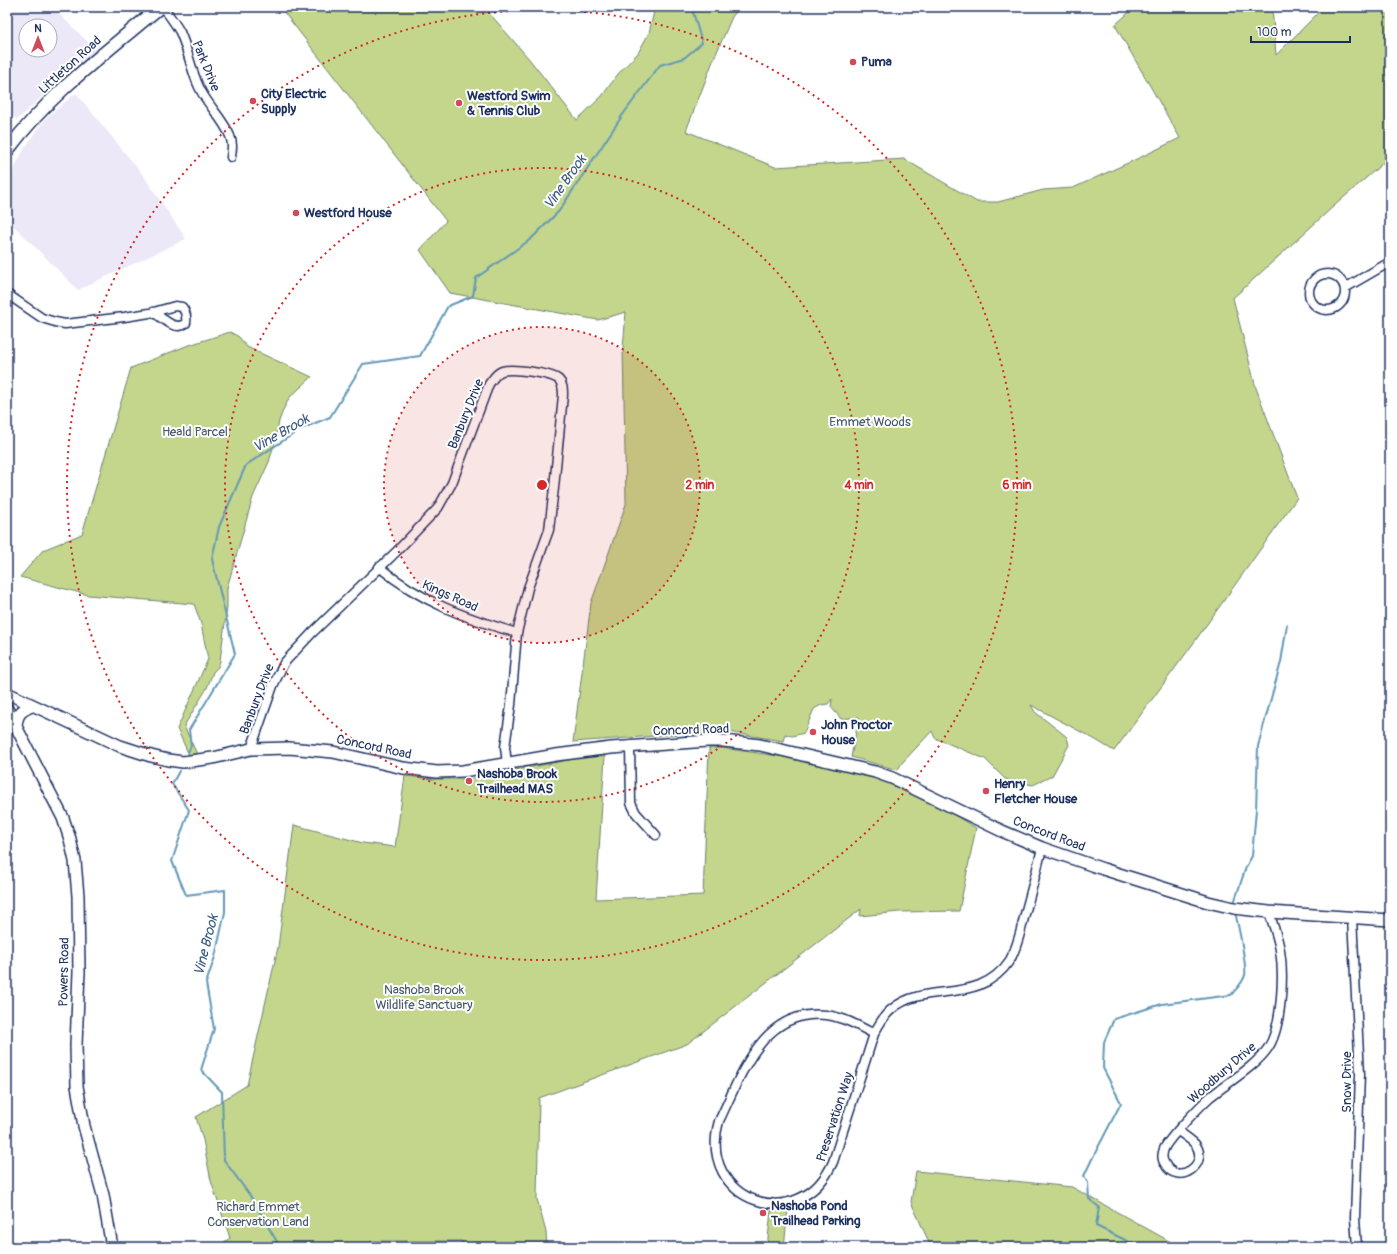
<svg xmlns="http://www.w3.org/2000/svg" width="1397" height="1254" font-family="Pangolin,sans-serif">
  <rect width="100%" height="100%" fill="#fff"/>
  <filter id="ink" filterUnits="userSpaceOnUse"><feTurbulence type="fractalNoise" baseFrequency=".025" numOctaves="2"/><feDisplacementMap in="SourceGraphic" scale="8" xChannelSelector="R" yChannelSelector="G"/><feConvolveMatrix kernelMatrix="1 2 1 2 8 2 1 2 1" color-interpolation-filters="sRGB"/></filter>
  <g filter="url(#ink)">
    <!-- built -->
    <path fill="#ece8f7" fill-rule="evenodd" d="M7,7h45l45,44 -33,25 -47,44 -10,-9zM26,26h24v24h-24z
      M76,93l67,82 43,64 -108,51 -71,-71v-36l17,-34 22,-31z"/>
    <!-- green -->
    <path fill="#c3d68b" stroke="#6f8274" d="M280,7h204l46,53 47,60 25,-24 16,-22 20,-21 11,-20 6,-26h85l-8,10 -19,44 -27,70 89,36 129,-8 73,43h21l45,-12 30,-2 68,-31 39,-19 -65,-113 20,-18h137l4,48 48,-48h66v150l-56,49 -101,92 23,90 41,110 -107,150 -76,103 -20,-12 -63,-34 4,7 32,25 2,8 -17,31 -19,9 -28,-6 -20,-20 -50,-21 -3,-7 -31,33 -3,6 -47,-13 8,-40 -18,2 -10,-12 1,-8 -4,5 -7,1 -7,4 -10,24 -12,3 -7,-2 -2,7 -60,-10 -150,11 18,-139 35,-99 -3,-156 3,-36 -28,8 -148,-27 -30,-43 26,-29z
      M230,332l9,5 8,10 65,30 -22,20 -6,11 -5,13 -3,17 -7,24 -16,35 -26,91v19l-7,54 -2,6 -5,5 -6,16 -23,38 13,28 -8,1 -12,-26 31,-70 -7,-35 -7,-20 -106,-9 -68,-18 23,-27 39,-16 49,-166 55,-22z
      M709,748h13l64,9 87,20 60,25 43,26 -17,83 -60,1 -39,4 1,-7 -174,135 -148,54 -2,101 9,33 1,15h-86l1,-6h-91v6h-154l13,-9 -19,-57 -8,-41 -7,-23 51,-32 31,-138 16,-122 69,18 32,4 10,-71 28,3h35l111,-21 26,-2 -9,143 107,-4z
      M916,1171l156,16 108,60h-249l-20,-45z
      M788,1210l-4,37h-17l4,-36z"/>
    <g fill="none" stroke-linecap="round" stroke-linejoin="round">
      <!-- stream -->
      <path stroke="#6398b7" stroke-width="2" d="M188,752l3,-6 -2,-16 46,-76 -23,-95 7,-32 27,-62 55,-36 29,-12 33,-53 57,-8 28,-50 25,-10 3,-18 55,-39 28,-28 65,-98 36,-48 24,-7 18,-15 -9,-31 2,-5
        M179,771l-7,13 17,26 -17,51 14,34 39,-5v22l-10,45 -9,26 8,46 -13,41 21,22 2,68 27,37 29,50
        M1234,903l12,-36 6,-11 4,-46 2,-64 23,-84 6,-37
        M1140,1247l-44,-21 3,-19 -10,-8 -1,-16 -4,-7 8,-17 29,-56 -18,-35 1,-26 10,-23 48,-15 69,-9c5,-6 12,-12 14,-20 2,-8 -7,-52 -10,-62"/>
      <defs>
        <path id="minor" d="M163,7c6,8 12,16 17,25 8,18 11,38 19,55 8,18 24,31 31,49 3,8 2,13 1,21
          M1309 292a18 18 0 1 1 36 0a18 18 0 1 1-36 0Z
          M1345,288l45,-26
          M7,294l35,24 13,4 10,2 59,-7 26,-4 25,-7 7,1c4,5 5,9 4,16 -11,9 -23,-5 -33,-11
          M379,567c42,35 87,51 138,66
          M630,747l1,56 5,10 20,22
          M251,749l22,-63 11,-23 28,-30 84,-81 42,-44 14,-25 37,-99c4,-5 7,-11 13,-13 10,-3 50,2 57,9 4,4 4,9 4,15l-9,93 -5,42 -21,58 -11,45 -6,72 -6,42 2,17
          M1352,918l8,156 -5,144 2,29
          M874,1034c-15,-8 -31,-17 -48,-19 -64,-7 -85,61 -107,106 -23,80 81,117 114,41l41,-128c5,-10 10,-19 18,-25 34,-29 87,-2 118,-49 8,-14 11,-31 15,-46 6,-22 12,-44 17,-66
          M1178,1131c6,4 12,8 17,13 16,20 -18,43 -30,20 -3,-4 -3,-10 -1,-15 4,-10 36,-43 46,-52 17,-14 46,-31 58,-49 14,-21 16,-73 12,-98 -2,-13 -7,-25 -11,-38"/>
        <path id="secondary" d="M7,693l113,53 31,10 17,4 15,2 30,-4 38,-9 38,-1 44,4 70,16 34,4 26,-1 93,-16 55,-7 97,-7h15l37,4 115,27 17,6 110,53 40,17 61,21 105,33 26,6 35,4 121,8
          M7,709l56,109 7,21 5,22 3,35 1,76 -3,73 1,41 7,40 19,69 9,52
          M16,726c1,-12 5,-16 16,-20"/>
        <path id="primary" d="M7,151c42,-57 99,-99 153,-144"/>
      </defs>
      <!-- minor casing -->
      <use href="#minor" stroke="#1b2f5e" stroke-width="11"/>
      <!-- secondary casing -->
      <use href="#secondary" stroke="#1b2f5e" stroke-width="14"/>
      <!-- primary casing -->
      <use href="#primary" stroke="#1b2f5e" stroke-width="15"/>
      <!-- minor -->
      <use href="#minor" stroke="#fff" stroke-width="8"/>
      <!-- secondary -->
      <use href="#secondary" stroke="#fff" stroke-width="11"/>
      <!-- primary -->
      <use href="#primary" stroke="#fff" stroke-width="12"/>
    </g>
  </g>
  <!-- distance rings -->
  <circle cx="542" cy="485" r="158" fill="#d62828" fill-opacity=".12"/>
  <g fill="none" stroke="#d62828" stroke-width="2" stroke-dasharray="2 4">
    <circle cx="542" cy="485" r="158"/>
    <circle cx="542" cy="485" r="317"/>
    <circle cx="542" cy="485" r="475"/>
  </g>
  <!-- markers -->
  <g fill="#d1495b" stroke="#fff" stroke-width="1.5">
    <circle cx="853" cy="62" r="4"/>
    <circle cx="253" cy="101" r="4"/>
    <circle cx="459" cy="103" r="4"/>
    <circle cx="296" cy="213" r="4"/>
    <circle cx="813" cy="732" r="4"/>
    <circle cx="469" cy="781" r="4"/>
    <circle cx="986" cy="791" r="4"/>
    <circle cx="763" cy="1213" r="4"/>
  </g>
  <g text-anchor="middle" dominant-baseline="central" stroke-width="4" stroke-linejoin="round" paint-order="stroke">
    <!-- poi labels -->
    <g font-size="13" font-weight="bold" fill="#1b2f5e" stroke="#fff" text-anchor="start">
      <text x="861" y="62">Puma</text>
      <text x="261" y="94">City Electric<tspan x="261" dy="15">Supply</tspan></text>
      <text x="467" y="96">Westford Swim<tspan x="467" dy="15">&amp; Tennis Club</tspan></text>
      <text x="304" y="213">Westford House</text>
      <text x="821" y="725">John Proctor<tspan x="821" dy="15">House</tspan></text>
      <text x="477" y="774">Nashoba Brook<tspan x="477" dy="15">Trailhead MAS</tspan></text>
      <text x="994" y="784">Henry<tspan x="994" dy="15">Fletcher House</tspan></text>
      <text x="771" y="1206">Nashoba Pond<tspan x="771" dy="15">Trailhead Parking</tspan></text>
    </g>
    <!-- street labels -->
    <g font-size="13" fill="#1b2f5e" stroke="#fff">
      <text transform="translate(70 65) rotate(-42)">Littleton Road</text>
      <text transform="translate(206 66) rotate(68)">Park Drive</text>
      <text transform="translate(466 414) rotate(-68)">Banbury Drive</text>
      <text transform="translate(450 596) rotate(24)">Kings Road</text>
      <text transform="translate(257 699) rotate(-69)">Banbury Drive</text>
      <text transform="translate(691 730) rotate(-2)">Concord Road</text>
      <text transform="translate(374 747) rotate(12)">Concord Road</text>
      <text transform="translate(1049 834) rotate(21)">Concord Road</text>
      <text transform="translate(64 972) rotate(-89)">Powers Road</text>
      <text transform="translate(1222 1073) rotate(-41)">Woodbury Drive</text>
      <text transform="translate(1347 1082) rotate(-90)">Snow Drive</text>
      <text transform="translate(835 1117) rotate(-72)">Preservation Way</text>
    </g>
    <!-- park labels -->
    <g font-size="13" fill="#455969" stroke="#fff">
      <text x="870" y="422">Emmet Woods</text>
      <text x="195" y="432">Heald Parcel</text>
      <text x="424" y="990">Nashoba Brook<tspan x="424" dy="15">Wildlife Sanctuary</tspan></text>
      <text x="258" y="1207">Richard Emmet<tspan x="258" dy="15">Conservation Land</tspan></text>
    </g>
    <!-- water labels -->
    <g font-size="14" font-style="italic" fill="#395b83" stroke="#fff">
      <text transform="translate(565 182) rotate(-55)">Vine Brook</text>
      <text transform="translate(281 433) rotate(-30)">Vine Brook</text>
      <text transform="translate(206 945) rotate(-76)">Vine Brook</text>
    </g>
  </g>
  <circle cx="542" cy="485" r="6" fill="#d62828" stroke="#fff" stroke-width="2"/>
  <g font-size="12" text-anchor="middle" font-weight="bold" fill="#d62828" stroke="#fff" stroke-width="4" stroke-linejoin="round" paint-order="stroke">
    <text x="700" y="489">2 min</text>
    <text x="859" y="489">4 min</text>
    <text x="1017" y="489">6 min</text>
  </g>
  <!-- margin -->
  <rect width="1397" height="1254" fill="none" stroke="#fff" stroke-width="24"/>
  <rect x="12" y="12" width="1373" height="1230" fill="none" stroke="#1b2f5e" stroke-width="1.5" filter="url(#ink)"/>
  <!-- north arrow -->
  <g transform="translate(38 38)"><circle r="19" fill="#ffffff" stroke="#a4acbf"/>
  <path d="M0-3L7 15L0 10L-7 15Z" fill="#d1495b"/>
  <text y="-6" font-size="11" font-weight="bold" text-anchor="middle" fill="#1b2f5e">N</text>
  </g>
  <!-- scale -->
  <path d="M1251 36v6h99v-6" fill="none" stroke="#1b2f5e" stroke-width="2"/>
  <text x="1257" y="36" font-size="12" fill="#1b2f5e" stroke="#ffffff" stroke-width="3" paint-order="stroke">100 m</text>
</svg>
